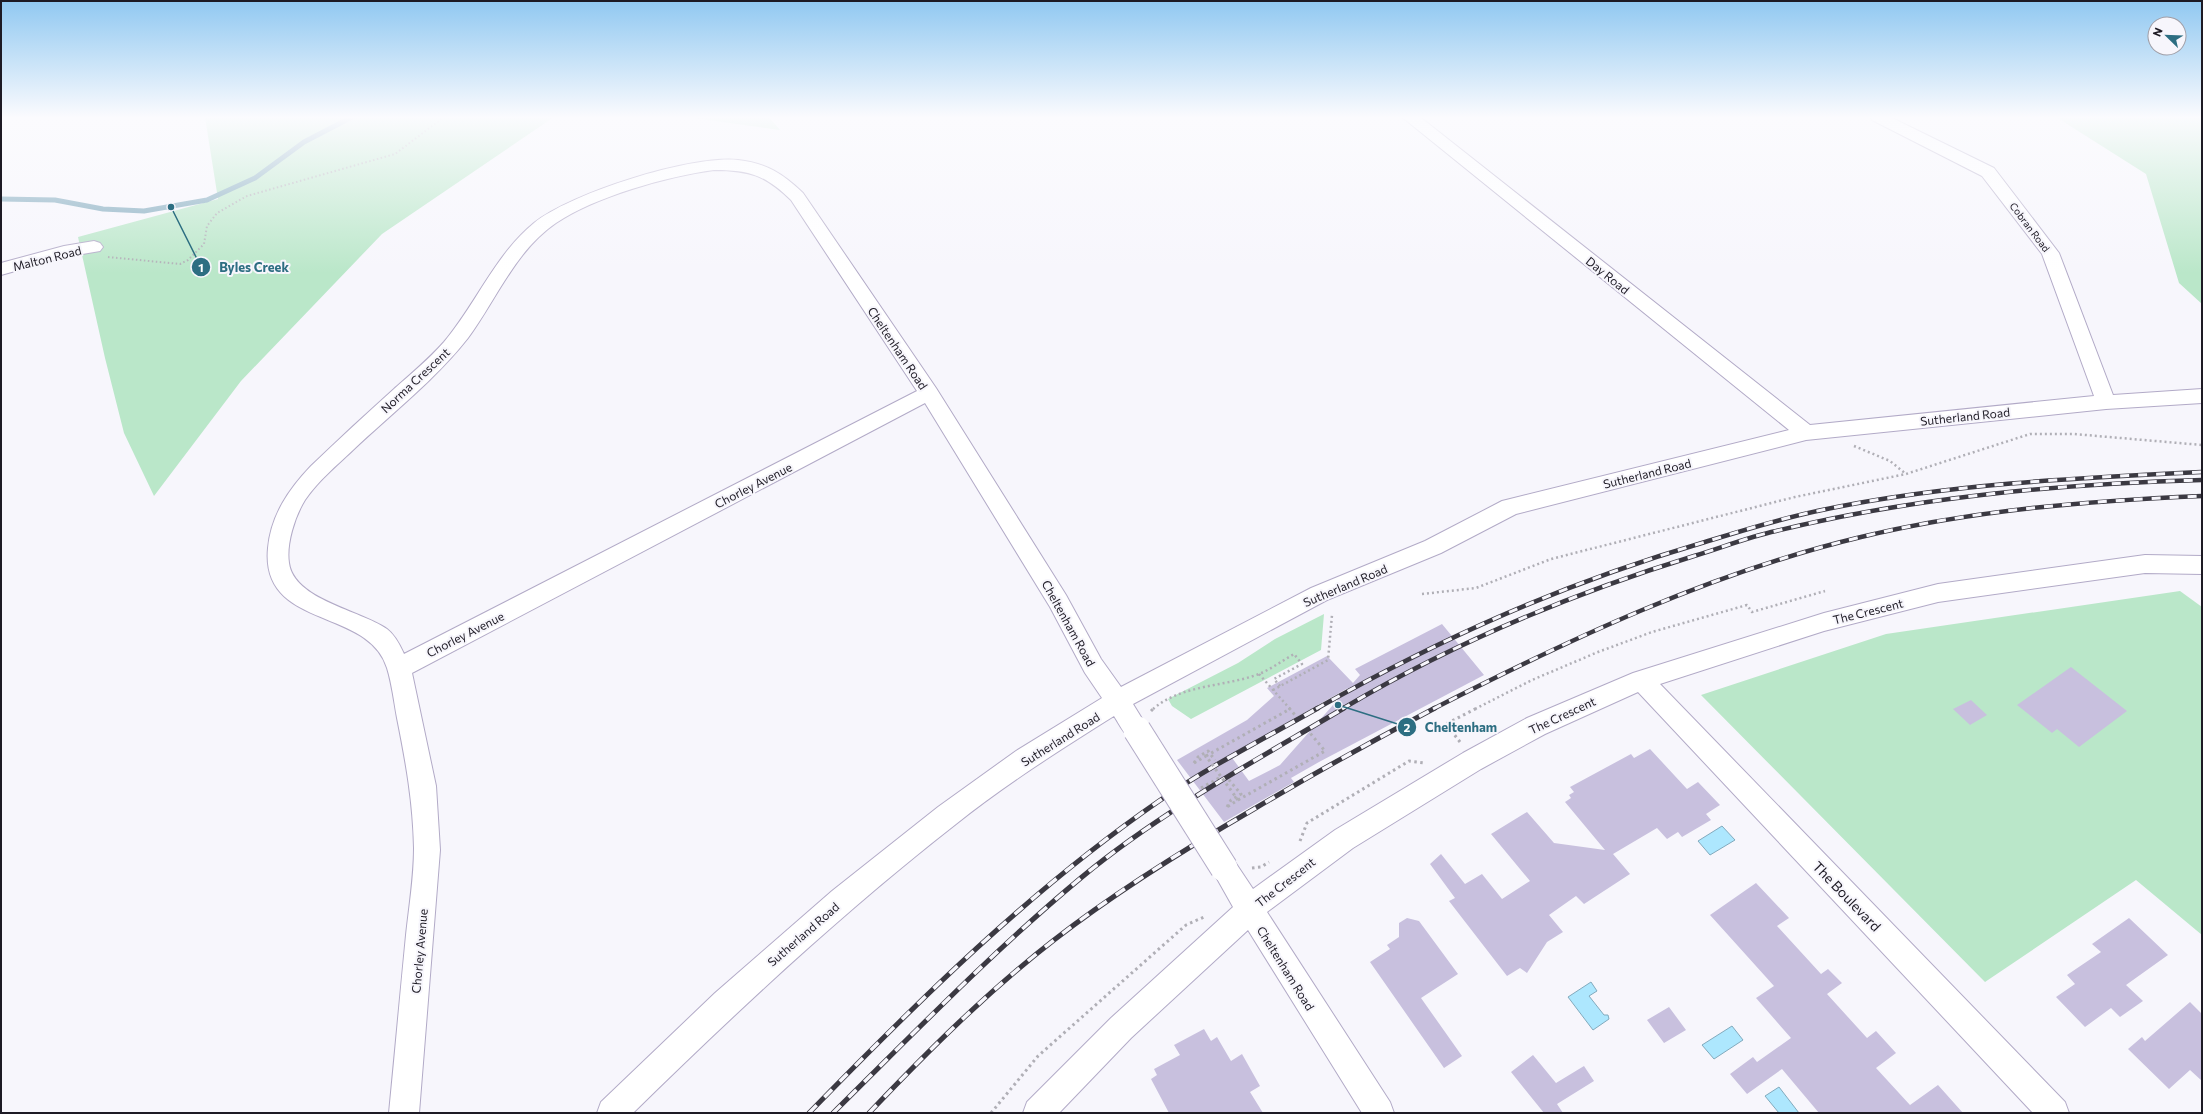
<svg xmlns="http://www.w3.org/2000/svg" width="2203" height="1114" font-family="Commissioner,sans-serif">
  <rect width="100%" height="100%" fill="#f7f6fc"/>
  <!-- green -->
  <path fill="#bae7c9" d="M205,117h349l-172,117 -141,147 -87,115 -30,-63 -19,-75 -27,-121 140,-38z
    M687,117h82l11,13z
    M2056,117h146v187l-23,-21 -33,-109z
    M2180,591l22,16v328l-66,-55 -151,102 -284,-287 185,-61z
    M1324,614l-3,36 -130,69 -19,-13 -4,-7 70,-36 37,-24z"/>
  <!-- water -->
  <path fill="#ade7fe" stroke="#82aabd" d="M1722,826l13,14 -25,15 -12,-14z
    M1591,982l6,9 -8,5 15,19h4l1,4 -16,11 -25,-33z
    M1732,1026l11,14 -29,19 -12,-14z
    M1779,1087l20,26h-20l-14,-17z"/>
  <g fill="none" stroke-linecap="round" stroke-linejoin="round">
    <!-- stream -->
    <path stroke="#82aabd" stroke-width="5" d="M1,199l54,1 48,9 41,2 63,-11 48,-22 49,-36 48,-25"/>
  </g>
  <!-- building -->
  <path fill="#c8c0de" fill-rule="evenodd" d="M1442,624l42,51 -165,87 -28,16 3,4 -70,40 -47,-62 70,-40 27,-24 -7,-8 60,-32 26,27 7,-8 -5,-6zM1348,688l-68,77 -31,16 -19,-26z
    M2071,667l56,44 -48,36 -22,-18 -5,4 -35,-28z
    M1971,700l16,15 -17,10 -17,-16z
    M1650,749l37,40 11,-7 22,23 -14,9 5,6 -29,17 -4,-5 -11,7 -10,-11 -44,26 17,20 -46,30 -8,-8 -27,19 14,17 -16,10 -20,31 -7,-5 -13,8 -58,-75 6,-3 -25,-34 11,-10 24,30 17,-10 20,25 28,-18 -39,-47 36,-22 27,31 51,7 -40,-48 6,-4 -2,-3 5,-3 -4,-5 61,-33 3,4z
    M1756,883l33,35 -12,8 44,48 7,-5 14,14 -15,11 40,44 9,-7 20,22 -20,15 34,37 28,-20 25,28h-144l-37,-44 -35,25 -17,-20 23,-17 4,5 34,-24 -35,-40 18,-12 -64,-71z
    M1407,918l12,3 39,53 -37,24 41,58 -18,12 -74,-106 20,-13 -3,-4 12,-8v-14z
    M2129,918l39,37 -42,30 17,16 -23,16 -9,-9 -26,19 -29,-30 19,-13 -8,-9 34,-23 -9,-8z
    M2190,1002l12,12v67l-12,-11 -21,19 -41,-40 14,-12 3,4z
    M1669,1007l17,23 -22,13 -17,-23z
    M1204,1029l7,12 6,-4 14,24 11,-7 18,32 -10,6 13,21h-94l-18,-34 6,-4 -3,-6 26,-14 -6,-10z
    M1533,1055l23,28 28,-17 10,15 -37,23 6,9h-19l-33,-41z"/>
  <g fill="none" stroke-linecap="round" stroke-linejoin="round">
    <defs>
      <path id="minor" d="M1402,117h18l390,308 284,-29 -52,-142 -60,-78 -110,-56 -2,-3h20l104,51 65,85 54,142 89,-6v14l-96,6 -300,31 -290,74 -75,39 -114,47 -194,104 16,26 -3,8c-19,6 -23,-8 -32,-22 -54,34 -108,68 -158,108 -114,89 -220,188 -323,289h-36l4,-11 114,-109 117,-102 106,-84 78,-56 86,-53 -17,-25 -35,-66 -125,-204 -513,270 24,113 4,64 -21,263h-30c6,-59 11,-119 17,-178 3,-28 8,-58 8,-87 -1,-46 -8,-85 -17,-130 -3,-16 -5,-34 -10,-50 -18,-61 -127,-38 -119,-120 3,-33 21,-59 43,-82 27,-26 55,-52 83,-77 17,-15 35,-30 50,-47 32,-38 51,-87 90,-119 37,-30 157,-68 204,-63 28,3 45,14 65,33l133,195 130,207 35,64 20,28 190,-99 114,-47 77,-40 287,-71zM714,170c36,0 51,5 77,30l126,191 -513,263c-4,-9 -9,-19 -17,-25 -27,-19 -93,-29 -98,-66 -3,-19 6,-47 16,-63 13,-19 31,-34 48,-50 38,-36 82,-70 115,-112 28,-38 47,-87 88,-115 38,-26 112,-47 158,-53z
        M94,241l6,2 3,4 -3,4 -35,6 -64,18v-12l63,-17z
        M2145,555l57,1v18l-57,-1 -207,29 -114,29 -164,53 405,418 4,11h-36l-395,-421 -93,42 -64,35 -128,79 -86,64 123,190 4,11h-32l-114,-183 -117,108 -72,75h-36l4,-11 84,-84 122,-111 -22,-39 4,-9 9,-4 9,4 20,30 82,-59 128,-77 64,-35 106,-45 191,-60 114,-29z"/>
    </defs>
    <!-- minor casing -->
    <use href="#minor" stroke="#b2aac7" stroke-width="2"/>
    <!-- path-far2 -->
    <path stroke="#b0afb6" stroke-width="2" stroke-dasharray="1.5 2.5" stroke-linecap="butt" d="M108,257l72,7 8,-4 16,-16 3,-18 10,-13 30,-17 148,-42 49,-37"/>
    <!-- path-far1 -->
    <path stroke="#b0afb6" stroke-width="2.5" stroke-dasharray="2 3" stroke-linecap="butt" d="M1854,446l36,15 16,13
      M1422,594l54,-6 75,-29 244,-62 111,-23 124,-40h44l128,11
      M1259,674l31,35
      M1273,690l55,-30 4,-45
      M1153,709c29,-25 72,-22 106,-35 12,-5 23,-13 35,-20l8,10 -28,15 6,7
      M1475,709l57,-29 66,-28 54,-20 95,-27 5,7 73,-21"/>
    <!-- path -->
    <path stroke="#b0afb6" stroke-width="3" stroke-dasharray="2.5 3.5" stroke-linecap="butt" d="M1289,708l6,7
      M1151,711l3,-3
      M1460,742l-14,-18 31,-16
      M1206,756l84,-47
      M1194,763l4,-6 10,-6 7,9
      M1201,788l20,-11
      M1238,800l87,-49 -15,-18
      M1227,807l4,-7 10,-6 -12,-14
      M1300,841l7,-18 102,-62 16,2
      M1252,868l9,-1 8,-5
      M991,1113l47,-57 148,-131 18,-8"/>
    <!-- minor -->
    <use href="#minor" fill="#fff" fill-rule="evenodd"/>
    <defs>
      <path id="rail-far1" d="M1316,709c127,-72 249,-126 389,-167 39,-12 77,-24 117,-32 125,-26 253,-32 380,-38
        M1342,709c111,-66 229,-115 352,-153 27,-8 54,-19 82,-25 140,-34 283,-47 426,-51
        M1433,709c137,-70 277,-136 428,-172 112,-27 226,-36 341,-41"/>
      <path id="rail" d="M809,1113c109,-112 221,-223 350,-312 51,-35 106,-63 159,-93
        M833,1113c81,-80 161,-163 249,-236 80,-66 173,-116 262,-169
        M869,1113c58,-61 118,-121 185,-173 63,-49 131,-91 200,-131 59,-35 120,-69 181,-101"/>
    </defs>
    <!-- rail-far1 casing -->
    <use href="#rail-far1" stroke="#3b3942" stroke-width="4.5"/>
    <!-- rail casing -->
    <use href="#rail" stroke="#3b3942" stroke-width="5"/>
    <!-- rail-far1 -->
    <use href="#rail-far1" stroke="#f7f6fc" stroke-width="3" stroke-dasharray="9" stroke-linecap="butt"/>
    <!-- rail -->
    <use href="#rail" stroke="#f7f6fc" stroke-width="3.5" stroke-dasharray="11" stroke-linecap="butt"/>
    <defs>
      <path id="minor-bridge" d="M1137,730l87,138"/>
    </defs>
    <!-- minor-bridge casing -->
    <use href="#minor-bridge" stroke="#b2aac7" stroke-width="29" stroke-linecap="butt"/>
    <!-- path-bridge -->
    <path stroke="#b0afb6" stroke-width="3" stroke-dasharray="2.5 3.5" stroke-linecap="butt" d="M1194,763l12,-7 32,44 -11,7"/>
    <!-- minor-bridge -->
    <use href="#minor-bridge" stroke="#fff" stroke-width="27"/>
  </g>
  <!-- sky -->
  <linearGradient id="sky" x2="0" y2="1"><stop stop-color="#90c8f1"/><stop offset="0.43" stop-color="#fbfbfe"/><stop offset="1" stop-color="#fbfbfe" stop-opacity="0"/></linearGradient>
  <rect width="2203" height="273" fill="url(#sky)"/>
  <g text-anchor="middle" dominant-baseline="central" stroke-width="4" stroke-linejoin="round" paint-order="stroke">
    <!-- far-street labels -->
    <g font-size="10" fill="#1d1a24" stroke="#f7f6fc">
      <text transform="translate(2030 227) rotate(53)">Cobran Road</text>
    </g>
    <!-- street labels -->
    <g font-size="12" fill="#1d1a24" stroke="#f7f6fc">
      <text transform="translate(47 258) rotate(-14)">Malton Road</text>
      <text transform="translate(1608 275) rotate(39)">Day Road</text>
      <text transform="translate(898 348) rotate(56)">Cheltenham Road</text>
      <text transform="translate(415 380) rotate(-43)">Norma Crescent</text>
      <text transform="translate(1965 416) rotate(-6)">Sutherland Road</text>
      <text transform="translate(1647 473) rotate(-14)">Sutherland Road</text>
      <text transform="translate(753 485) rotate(-27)">Chorley Avenue</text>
      <text transform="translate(1345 585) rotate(-23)">Sutherland Road</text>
      <text transform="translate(1868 611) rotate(-14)">The Crescent</text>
      <text transform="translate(1069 623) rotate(61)">Cheltenham Road</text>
      <text transform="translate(465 634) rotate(-27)">Chorley Avenue</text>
      <text transform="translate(1562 715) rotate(-25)">The Crescent</text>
      <text transform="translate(1060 739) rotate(-32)">Sutherland Road</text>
      <text transform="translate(1285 882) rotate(-38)">The Crescent</text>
      <text transform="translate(803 934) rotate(-41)">Sutherland Road</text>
      <text transform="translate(419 951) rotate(-85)">Chorley Avenue</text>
      <text transform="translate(1286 968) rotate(58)">Cheltenham Road</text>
    </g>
    <!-- near-street labels -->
    <g font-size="14" fill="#1d1a24" stroke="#f7f6fc">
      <text transform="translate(1847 896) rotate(46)">The Boulevard</text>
    </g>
  </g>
  <!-- callouts -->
  <path fill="none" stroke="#2d6e82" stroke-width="1.5" d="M171 207L201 267M1338 705L1407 727"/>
  <g fill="#2d6e82" stroke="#f7f6fc" stroke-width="1.5">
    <circle cx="171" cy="207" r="4"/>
    <circle cx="1338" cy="705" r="4"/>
    <circle cx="201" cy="267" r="10"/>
    <circle cx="1407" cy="727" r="10"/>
  </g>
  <g font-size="12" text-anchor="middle" font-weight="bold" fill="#fff">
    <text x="201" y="272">1</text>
    <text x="1407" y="732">2</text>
  </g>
  <g font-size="13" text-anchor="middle" font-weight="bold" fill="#2d6e82" stroke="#f7f6fc" stroke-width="4" stroke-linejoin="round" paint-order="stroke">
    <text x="254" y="272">Byles Creek</text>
    <text x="1461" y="732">Cheltenham</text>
  </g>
  <!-- border -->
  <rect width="2203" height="1114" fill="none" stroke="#1d1a24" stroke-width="4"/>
  <!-- north arrow -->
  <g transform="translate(2167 36) rotate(293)"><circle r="19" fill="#f7f6fc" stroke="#a09ea6"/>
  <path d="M0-3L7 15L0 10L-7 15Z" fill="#2d6e82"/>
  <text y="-6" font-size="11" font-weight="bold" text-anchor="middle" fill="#1d1a24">N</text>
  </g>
</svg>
